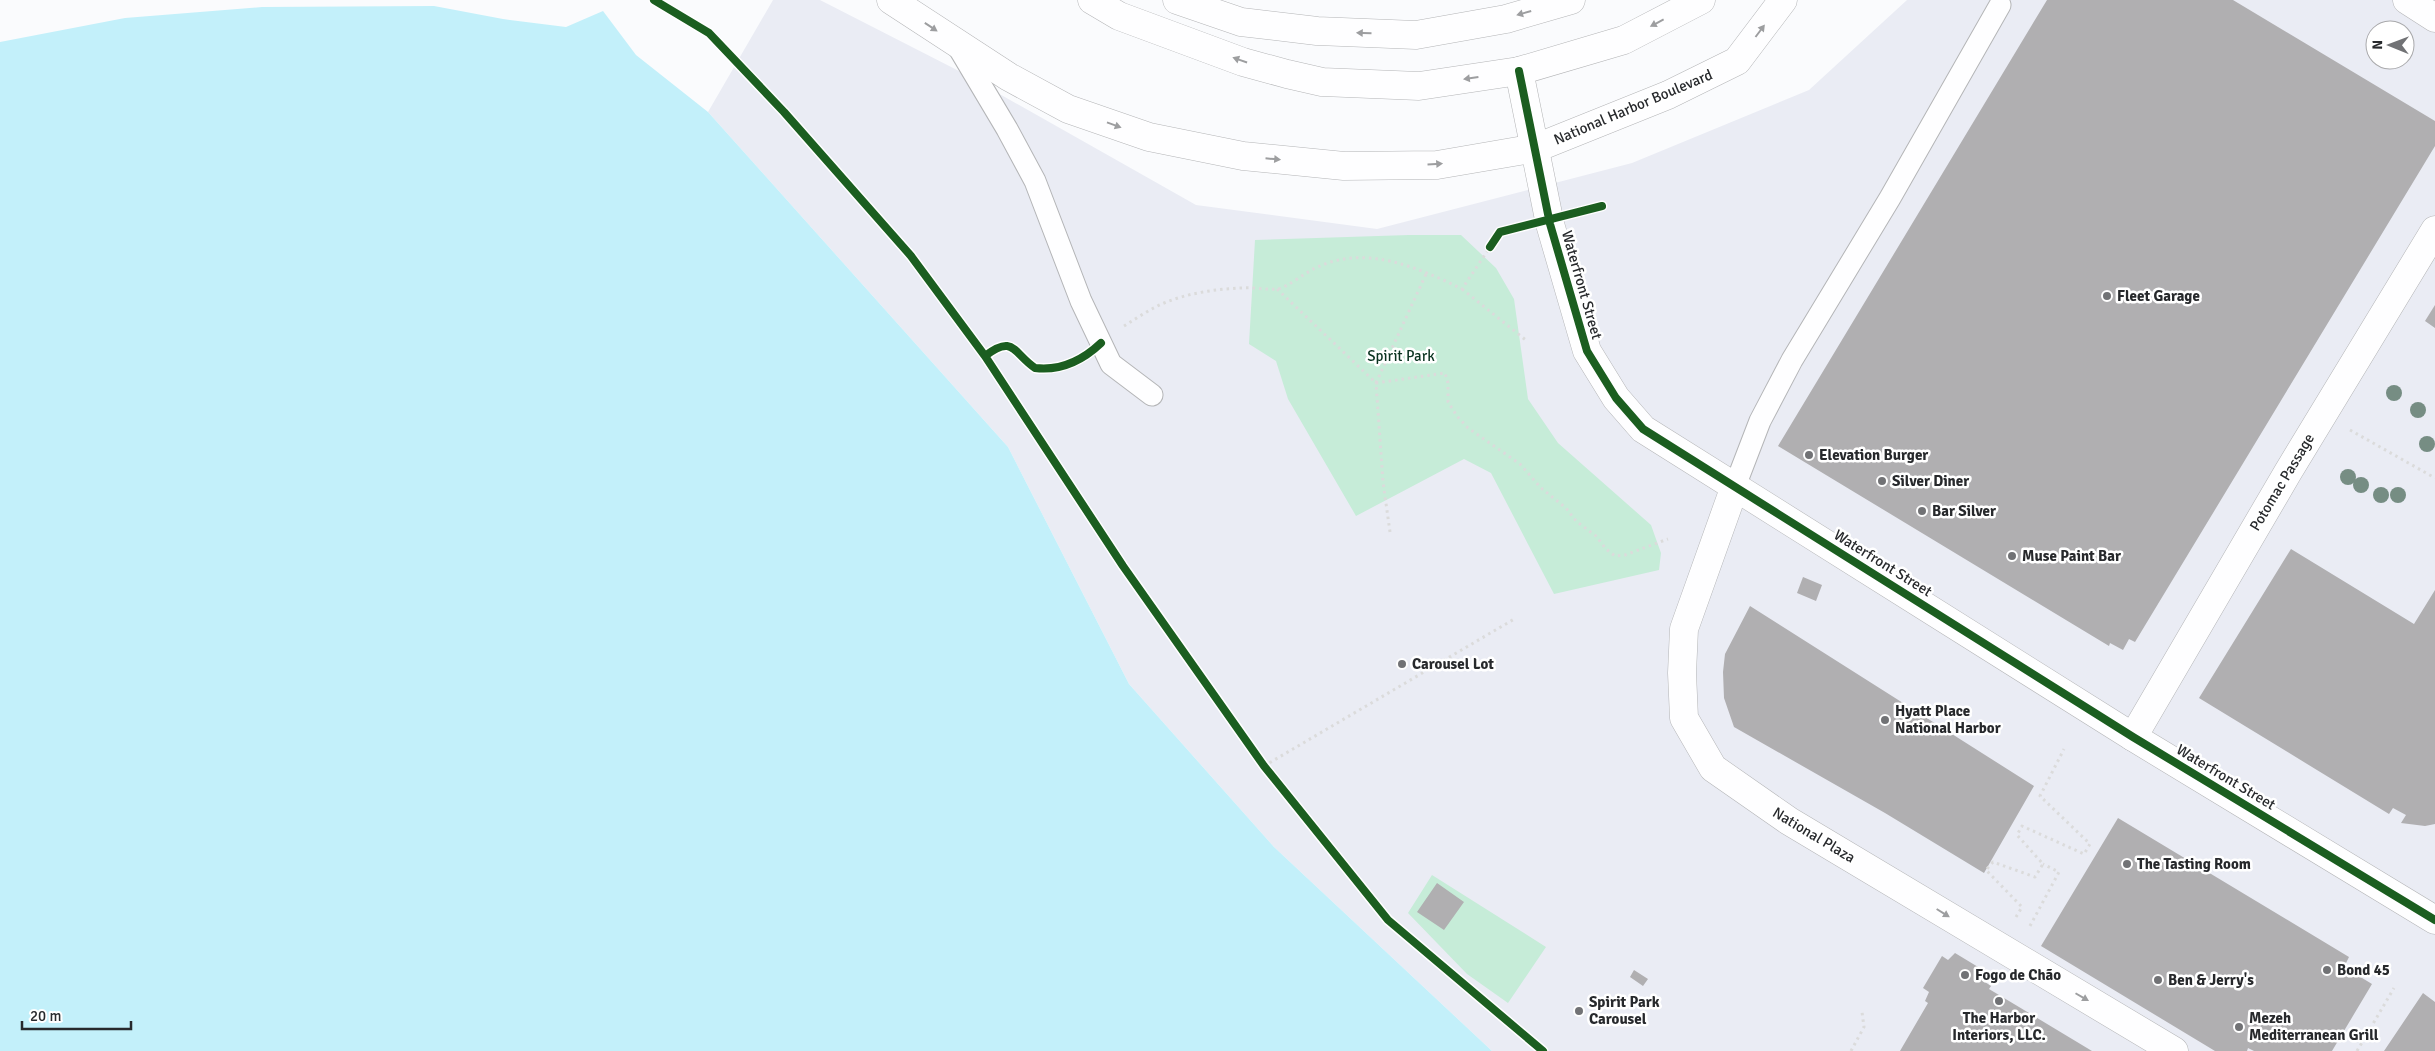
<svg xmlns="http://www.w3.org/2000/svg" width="2435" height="1051" font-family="Signika,sans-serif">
  <rect width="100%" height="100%" fill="#fafbfd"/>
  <!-- built -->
  <path fill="#eaecf4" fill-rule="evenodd" d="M773,0h47l137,70 239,135 181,24 255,-66 177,-73 98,-90h528v1051h-943l-218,-204 -145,-163 -121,-237 -300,-335zM2375,30h30v30h-30z"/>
  <!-- green -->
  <path fill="#c6ecd8" d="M1409,235h52l35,33 18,31 14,100 30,44 93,82 10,28 -2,17 -105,24 -63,-121 -27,-14 -108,57 -68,-117 -12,-38 -27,-17 6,-104z
    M1432,875l114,72 -38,56 -41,-29 -59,-61z"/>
  <!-- water -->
  <path fill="#c3f0fa" d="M434,6l69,13 63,8 37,-16 33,44 72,57 300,335 121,237 145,163 218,204h-1492v-1009l125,-24 137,-11z"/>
  <!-- building -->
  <path fill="#b0afb1" d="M2047,0h186l202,121v25l-300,496 -6,-3 -6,11 -13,-7 -1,3 -331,-200z
    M2435,305v23l-10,-7z
    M2291,549l123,75 21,-34v234l-10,2 -24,-3 5,-8 -13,-7 -4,6 -190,-116z
    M1803,577l19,8 -6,16 -19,-8z
    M1750,606l284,180 -50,87 -99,-60 -151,-86 -10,-29 -1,-26 2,-18z
    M2118,818l231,139 -5,10 28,17 -40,67h-78l-6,-3 -1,3h-32l-174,-105z
    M1437,883l27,19 -20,28 -27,-18z
    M1955,953l33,20 -4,5 1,4 6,4 -2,3 103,62h-192l28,-48 -3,-2 4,-9 -6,-4 19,-32 6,4z
    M1634,970l14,9 -5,7 -13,-9z
    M2423,993l12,9v49h-51z"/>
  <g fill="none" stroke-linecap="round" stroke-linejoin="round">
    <defs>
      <path id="service" d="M957,45l50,84 28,52 46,120 30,63 41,31
        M1735,486l25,-65 32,-61 98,-162 110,-193"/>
      <path id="minor" d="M2407,0l28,18
        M1735,486l-51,143 -2,44 2,45 29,50 76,53 385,230
        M2133,737l155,-265 147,-242"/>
      <path id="tertiary" d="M1519,71l31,153 37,127 29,47 27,31 490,308 302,183"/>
      <path id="secondary" d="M891,0l118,77 59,32 81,28 94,19 101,10 93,-1 99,-17 132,-53 69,-34 46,-61
        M1092,0l27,16 124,46 44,12 35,8 97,4 100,-15 105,-31 77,-40
        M1177,0l64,22 76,9 99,4 90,-16 65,-19"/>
    </defs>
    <!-- service casing -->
    <use href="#service" stroke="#b4b5b7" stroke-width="23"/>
    <!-- minor casing -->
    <use href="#minor" stroke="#b4b5b7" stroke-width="29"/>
    <!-- tertiary casing -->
    <use href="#tertiary" stroke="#b4b5b7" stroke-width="29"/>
    <!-- secondary casing -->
    <use href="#secondary" stroke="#b4b5b7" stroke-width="29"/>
    <!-- path -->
    <path stroke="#dbdbdb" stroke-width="3" stroke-dasharray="2.5 4" stroke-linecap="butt" d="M1277,289l99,94 51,-111
      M1462,289l65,52
      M1124,326c13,-8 26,-17 40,-23 24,-10 52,-14 78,-15 12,-1 24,2 35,1 10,-1 31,-19 43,-23 48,-21 99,2 142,23l28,-42
      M2350,430l85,48
      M1390,532l-7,-50 -7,-99 69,-10 3,10v19l9,14 11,12 52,36 21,24 25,20 10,13 20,15 10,13 9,7 10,-1 43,-16
      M1264,766l252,-148
      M2016,917l6,-10 -36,-37 7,-8 42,15 8,-13 -26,-29 5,-9 62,28 6,-10 -50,-48 24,-47
      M2030,926l29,-54 -16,-8
      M1851,1051l13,-24 -2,-15
      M2357,1051l37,-63"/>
    <!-- service -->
    <use href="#service" stroke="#fefeff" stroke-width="21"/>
    <!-- minor -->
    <use href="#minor" stroke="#fefeff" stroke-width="28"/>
    <!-- tertiary -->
    <use href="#tertiary" stroke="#fefeff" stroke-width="28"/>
    <!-- secondary -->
    <use href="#secondary" stroke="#fefeff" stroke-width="28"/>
    <defs>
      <path id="cycleway" d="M654,0l55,33 75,79 127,144 74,100 138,210 141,200 124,154 155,131
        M1519,71l31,153 37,127 29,47 27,31 490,308 302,183
        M1490,247l10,-15 102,-26
        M985,356c29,-22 28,-3 50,12 25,3 48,-8 66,-25"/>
    </defs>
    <!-- cycleway casing -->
    <use href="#cycleway" stroke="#fff" stroke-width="11"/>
    <!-- cycleway -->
    <use href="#cycleway" stroke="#1b5e20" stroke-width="8"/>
  </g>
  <!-- trees -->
  <g fill="#768d83">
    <circle cx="2394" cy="393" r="8"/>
    <circle cx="2418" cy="410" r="8"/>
    <circle cx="2427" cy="444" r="8"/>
    <circle cx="2348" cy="477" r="8"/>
    <circle cx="2361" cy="485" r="8"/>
    <circle cx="2381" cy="495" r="8"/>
    <circle cx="2398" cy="495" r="8"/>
  </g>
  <!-- one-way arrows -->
  <defs><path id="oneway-solid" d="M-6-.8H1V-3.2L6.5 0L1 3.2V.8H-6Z" transform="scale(1.25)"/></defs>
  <g fill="#9d9ea0">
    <use href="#oneway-solid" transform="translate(1524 13) rotate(164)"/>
    <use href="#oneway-solid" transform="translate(1657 23) rotate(152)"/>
    <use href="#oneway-solid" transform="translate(931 27) rotate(34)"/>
    <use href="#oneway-solid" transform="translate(1760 31) rotate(-53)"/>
    <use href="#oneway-solid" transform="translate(1364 33) rotate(-178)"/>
    <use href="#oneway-solid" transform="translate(1240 60) rotate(-161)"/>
    <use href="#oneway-solid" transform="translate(1471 78) rotate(172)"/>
    <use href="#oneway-solid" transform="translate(1114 125) rotate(20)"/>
    <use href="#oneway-solid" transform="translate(1273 159) rotate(5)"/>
    <use href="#oneway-solid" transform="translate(1435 164) rotate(-4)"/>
    <use href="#oneway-solid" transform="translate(1943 913) rotate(32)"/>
    <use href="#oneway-solid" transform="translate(2082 997) rotate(30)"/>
  </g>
  <!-- markers -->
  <g fill="#717275" stroke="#fff" stroke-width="2">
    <circle cx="2107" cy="296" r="5"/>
    <circle cx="1809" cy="455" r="5"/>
    <circle cx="1882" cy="481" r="5"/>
    <circle cx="1922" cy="511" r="5"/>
    <circle cx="2012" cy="556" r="5"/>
    <circle cx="1402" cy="664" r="5"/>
    <circle cx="1885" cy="720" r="5"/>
    <circle cx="2127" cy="864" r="5"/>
    <circle cx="2327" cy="970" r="5"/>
    <circle cx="1965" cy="975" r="5"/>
    <circle cx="2158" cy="980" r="5"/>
    <circle cx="1999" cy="1001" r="5"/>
    <circle cx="1579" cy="1011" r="5"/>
    <circle cx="2239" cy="1027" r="5"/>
  </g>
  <g text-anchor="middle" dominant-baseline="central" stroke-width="5" stroke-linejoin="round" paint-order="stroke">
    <!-- street labels -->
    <g font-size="15" fill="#27292c" stroke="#fff">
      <text transform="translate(1633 107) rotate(-23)">National Harbor Boulevard</text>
      <text transform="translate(1582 285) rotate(74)">Waterfront Street</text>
      <text transform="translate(2282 482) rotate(-59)">Potomac Passage</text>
      <text transform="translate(1883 563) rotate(32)">Waterfront Street</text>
      <text transform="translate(2226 777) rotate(31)">Waterfront Street</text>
      <text transform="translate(1814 835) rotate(31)">National Plaza</text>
    </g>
    <!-- poi labels -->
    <g font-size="15" font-weight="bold" fill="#27292c" stroke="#fff" text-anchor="start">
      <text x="2117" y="296">Fleet Garage</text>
      <text x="1819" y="455">Elevation Burger</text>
      <text x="1892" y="481">Silver Diner</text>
      <text x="1932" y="511">Bar Silver</text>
      <text x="2022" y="556">Muse Paint Bar</text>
      <text x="1412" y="664">Carousel Lot</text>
      <text x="1895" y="711">Hyatt Place<tspan x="1895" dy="17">National Harbor</tspan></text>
      <text x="2137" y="864">The Tasting Room</text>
      <text x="2337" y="970">Bond 45</text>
      <text x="1975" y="975">Fogo de Chão</text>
      <text x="2168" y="980">Ben &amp; Jerry's</text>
      <text x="1589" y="1002">Spirit Park<tspan x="1589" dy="17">Carousel</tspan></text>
      <text x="1999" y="1018" text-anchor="middle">The Harbor<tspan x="1999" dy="17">Interiors, LLC.</tspan></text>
      <text x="2249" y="1018">Mezeh<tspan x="2249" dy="17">Mediterranean Grill</tspan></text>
    </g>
    <!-- park labels -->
    <g font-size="15" fill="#0a3320" stroke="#fff">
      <text x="1401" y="356">Spirit Park</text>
    </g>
  </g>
  <!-- north arrow -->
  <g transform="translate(2390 45) rotate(271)"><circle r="24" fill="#ffffff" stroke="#a9a9ab"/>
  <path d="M0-4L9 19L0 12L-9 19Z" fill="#717275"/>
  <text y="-8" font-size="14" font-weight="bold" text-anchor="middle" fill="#27292c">N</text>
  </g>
  <!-- scale -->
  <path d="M22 1021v8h109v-8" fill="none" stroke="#27292c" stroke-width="2.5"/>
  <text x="30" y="1021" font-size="15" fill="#27292c" stroke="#ffffff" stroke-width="4" paint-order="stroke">20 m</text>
</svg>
